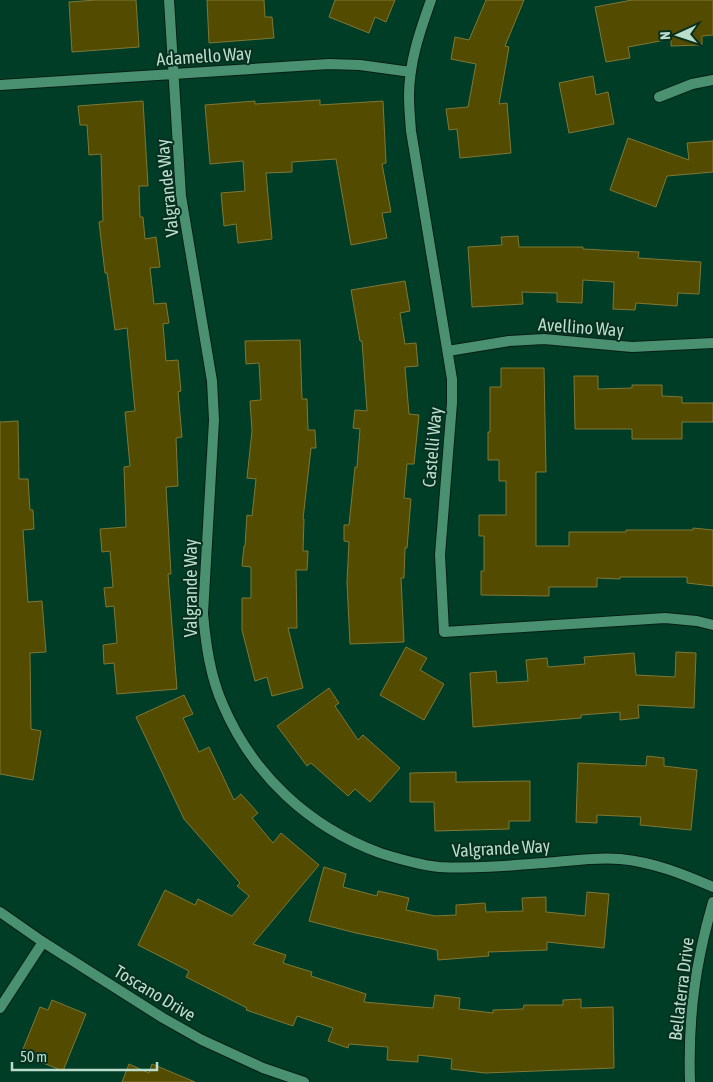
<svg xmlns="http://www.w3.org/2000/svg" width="713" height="1082" font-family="'Asap Condensed',sans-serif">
  <rect width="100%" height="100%" fill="#003d27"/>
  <!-- building -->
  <path fill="#524b00" stroke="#7f7835" d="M96,0h40l3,47 -67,5 -3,-50z
    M207,0h57l1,17h7l2,21 -65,5z
    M335,0h60l-9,22 -11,-5 -6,16 -40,-16z
    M486,0h38l-19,46 4,1 -10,57 8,-1 4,50 -51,5 -3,-29 -8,1 -3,-21 22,-2 8,-43 -25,-5 4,-22 14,3z
    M632,0h81v35l-11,1v9l-31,1v-7l-43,8 2,11 -24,4 -11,-55z
    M593,76l3,19 12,-3 6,32 -45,9 -10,-50z
    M320,100v5l63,-4 3,62 -4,1 9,48 -9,1 5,25 -36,7 -15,-86 -44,3v10l-26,1 6,66 -34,4 -2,-19 -12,2 -3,-33 24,-2 -2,-30 -33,3 -5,-59 50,-4v3z
    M143,101l5,85h-9l1,31h3l2,22 11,-2 4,30 -10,1 4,36 12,-1 3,20 -6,1 3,37 12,-1 3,31 -3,1 4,45 -6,1 2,48 -12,1 5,87h-3l9,115 -60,5 -3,-31 -10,1 -1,-19 14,-2 -3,-37 -8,1 -2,-19 9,-1 -3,-36 -8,1 -2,-23 26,-2 -2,-60 6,-1 -5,-54 10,-1 -8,-83 -12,2 -8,-57h-2l-6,-51 4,-1 -2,-67 -12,1 -2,-30h-7l-2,-19z
    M628,138l61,22 -2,-17 26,-2v31l-46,4 -11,31 -46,-17z
    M518,236l1,11h64v2l56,3 -1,6 63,4 -2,32 -21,-1 -1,13 -41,-3 -1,7 -22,-1 1,-27 -31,-2 -1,23 -25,-1v-9l-35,-1 1,12 -51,3 -4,-60 34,-2 -1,-8z
    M405,281l5,30 -10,2 5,31 11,-1 2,23 -13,1 4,47 10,1 -5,49h-7l-3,34 7,1 -4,49h-2l-1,30h-3l3,64 -54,2 -3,-62 2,-40 -5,-1v-16h5l6,-58h2l3,-38 -7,-1 2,-18 12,1 -5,-70h-2l-9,-51z
    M300,340l2,59h5l1,31h7l1,18h-5l-8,71h1l-1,32h5l-1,19h-11l1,58h-9l15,60 -31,8 -5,-19 -12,4 -13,-51v-32h9v-31l-9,-1 2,-20h1l2,-31 5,1 4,-37 -9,-1 5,-47 -2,-30 11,-1 -2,-37 -13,1 -1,-23z
    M501,368h43l2,104h-10v74h33v-14h57v-2h67v-2l20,2v56l-26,-3v-6h-67v2l-23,-1v9h-48v9l-68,-1v-24h3v-35h-5v-21h27v-34h-7v-21h-11v-28h2v-45h11z
    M574,376h24v13l34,-1v-3h30v11l20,1v6h31v19h-31v17h-50v-10h-57z
    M18,421l1,58h9l2,31h3l1,19 -11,1 5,72 14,-1 4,51 -16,1 1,76 10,2 -8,49 -33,-6v-352z
    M406,647l21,11 -7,12 24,14 -20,36 -44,-25z
    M676,652l20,1 -2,55 -56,-3 1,13 -19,2v-8l-39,3v3l-108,9 -3,-54 26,-2 1,12 31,-2 -2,-21 21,-2 1,9 37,-3 -1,-7 50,-4 2,22 39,2z
    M329,688l10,15 -4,3 23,34 5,-5 37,33 -30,34 -15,-13 -7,7 -37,-33 -4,3 -30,-40z
    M184,695l9,19 -10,4 16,34 10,-5 25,53 7,-6 17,19 -6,5 21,25 8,-10 38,32 -66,79 33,11 -3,8 29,9 -1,4 55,18 -2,8 69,6 2,-13 25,3 -1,11 34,4v-3l30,-1 1,-4h39v-5l18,-1v9l32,-1 1,61 -129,5 -34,-4 1,-10 -34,-4v7l-31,-2 1,-13 -39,-3 -1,4 -20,-7 5,-13 -36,-12 -4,10 -47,-16 1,-2 -61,-31 3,-6 -51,-26 27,-55 30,15 3,-6 34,17 17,-20 -12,-10 3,-3 -56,-64 -48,-102z
    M647,756l17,2v8l33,4 -6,60 -51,-5 1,-8 -44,-2v8l-21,-1 2,-59 68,3z
    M456,772v10l74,-1v40h-21v8l-74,2 -1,-29h-24v-29z
    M324,867l22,7 -3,13 34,9 1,-5 31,7 -3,12 29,6 21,-1v-10l29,-2 1,9 37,-1 -1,-13 24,-1v15l39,4 2,-24 22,2 -5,54 -57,-6v8l-59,2 1,4 -51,4 -1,-10 -81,-17 -47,-12z
    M52,1000l34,14 -23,57 -42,-17 19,-47 8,3z
    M129,1064l20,9 3,-9 43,18h-73z"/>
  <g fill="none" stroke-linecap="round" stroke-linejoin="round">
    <defs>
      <path id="minor" d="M169,0l12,196 31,185 2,39 -11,194c3,31 7,62 20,91 30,70 86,122 157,148 19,6 39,12 59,14 39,2 78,-2 117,-5 21,-2 42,-5 64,-3 33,3 63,15 93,28
        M431,0c-11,31 -22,62 -22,96 0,11 1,23 2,35l41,248v24l-12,152 4,77 221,-14 32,3 16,4
        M0,85l329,-21 31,1 51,7
        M659,97l33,-13 21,-4
        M448,351l61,-10 35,-2 88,8 81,-4
        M0,912l43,30 120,76 39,22 61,28 41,14
        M0,1008l43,-66"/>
      <path id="tertiary" d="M690,1082c-2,-65 5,-118 23,-180"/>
    </defs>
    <!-- minor casing -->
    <use href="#minor" stroke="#081f15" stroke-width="12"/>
    <!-- tertiary casing -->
    <use href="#tertiary" stroke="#081f15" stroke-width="12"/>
    <!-- minor -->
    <use href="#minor" stroke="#499171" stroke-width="10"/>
    <!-- tertiary -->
    <use href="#tertiary" stroke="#499171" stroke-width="10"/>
  </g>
  <g text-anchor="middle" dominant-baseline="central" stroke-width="4" stroke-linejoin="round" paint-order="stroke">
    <!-- street labels -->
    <g font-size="18" fill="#bbdecc" stroke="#083020">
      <text transform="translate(204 56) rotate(-4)">Adamello Way</text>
      <text transform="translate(167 188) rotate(-96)">Valgrande Way</text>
      <text transform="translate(581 327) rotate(4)">Avellino Way</text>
      <text transform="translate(432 447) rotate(-85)">Castelli Way</text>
      <text transform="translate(190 588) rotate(-90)">Valgrande Way</text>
      <text transform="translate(501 848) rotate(-3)">Valgrande Way</text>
      <text transform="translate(681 989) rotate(-83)">Bellaterra Drive</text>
      <text transform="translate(155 993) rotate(31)">Toscano Drive</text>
    </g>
  </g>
  <!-- north arrow -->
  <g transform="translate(678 35) rotate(267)" stroke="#083020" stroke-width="4" paint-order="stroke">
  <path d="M0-4L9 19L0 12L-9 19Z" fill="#bbdecc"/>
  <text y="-8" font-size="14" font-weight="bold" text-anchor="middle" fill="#bbdecc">N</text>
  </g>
  <!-- scale -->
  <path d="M12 1062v8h145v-8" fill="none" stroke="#bbdecc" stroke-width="2.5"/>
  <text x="20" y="1062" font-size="15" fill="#bbdecc" stroke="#083020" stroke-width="4" paint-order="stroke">50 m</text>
</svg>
